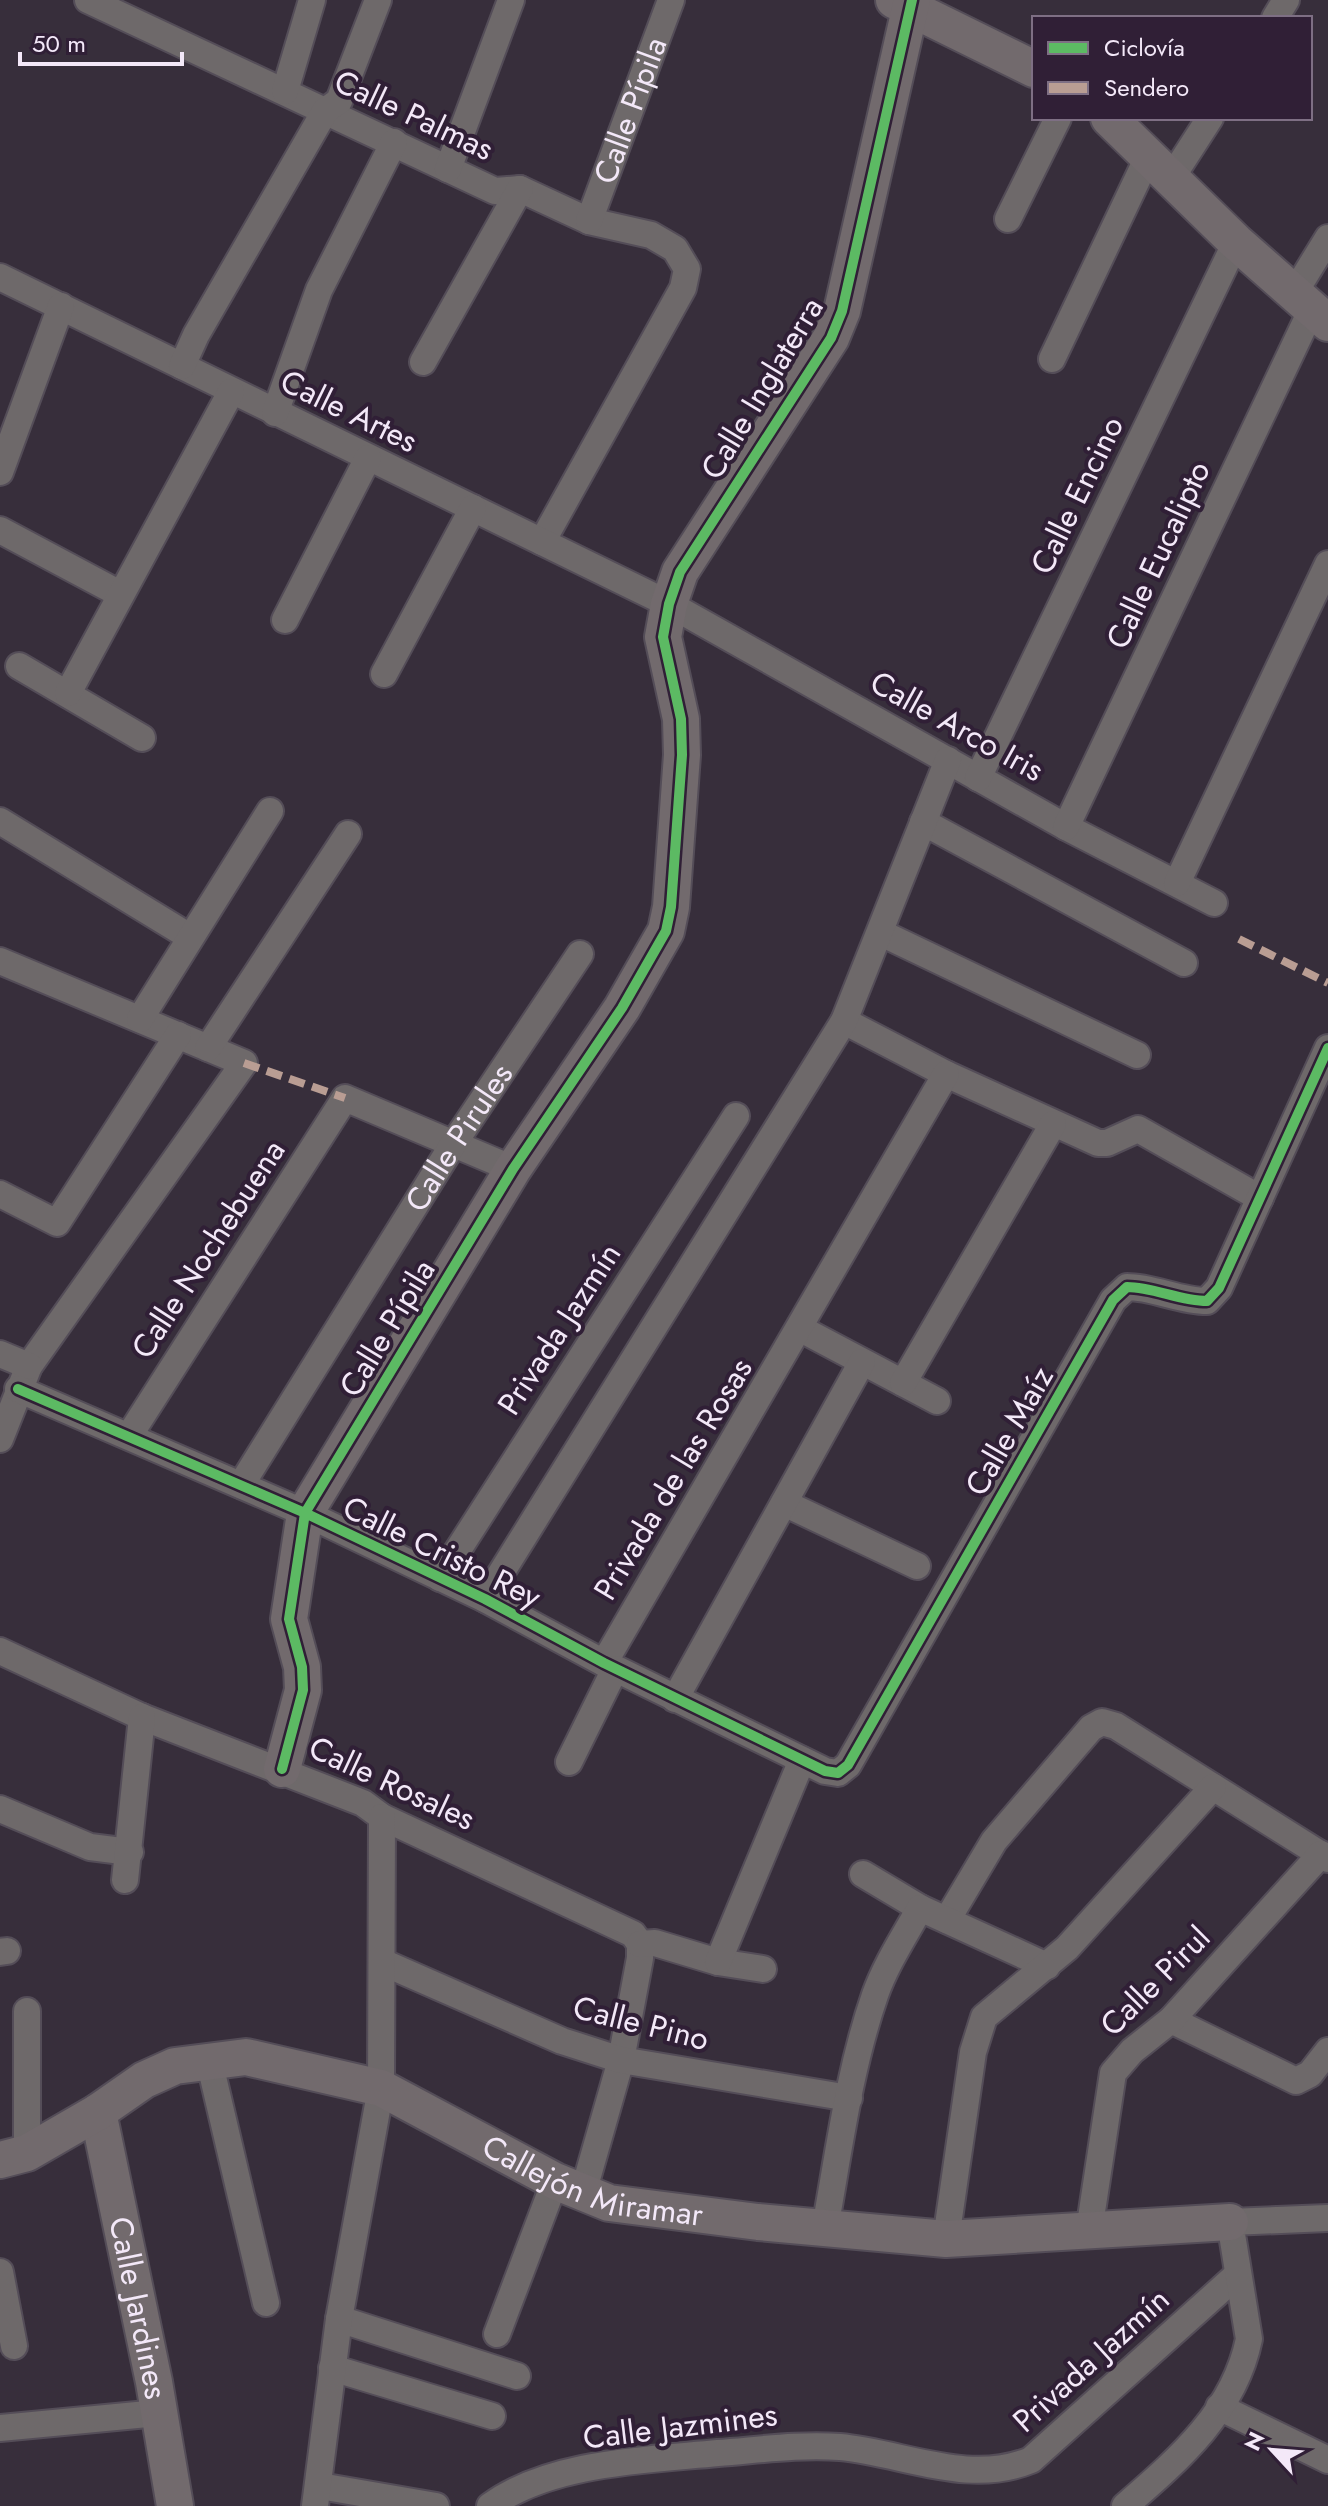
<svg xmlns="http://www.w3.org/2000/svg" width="1328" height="2506" font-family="Jost,sans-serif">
  <rect width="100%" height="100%" fill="#372e3b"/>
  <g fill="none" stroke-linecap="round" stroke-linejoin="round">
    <defs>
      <g id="street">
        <path d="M88,0l407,191 25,-2 69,32 62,14 24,14 12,20 -4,19 -141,254"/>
        <path d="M1275,18l11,-18"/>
        <path d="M285,91l27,-91"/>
        <path d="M448,169l63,-169"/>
        <path d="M1172,177l38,-59"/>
        <path d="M1008,219l50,-101"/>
        <path id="s1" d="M589,221l82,-221"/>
        <path d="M0,277l669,327 397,223 148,76"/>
        <path d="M1293,295l35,-57"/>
        <path d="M1052,359l96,-202"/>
        <path d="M423,362l97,-173"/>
        <path d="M182,366l14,-31 129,-224 14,-10 39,-101"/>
        <path d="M275,413l44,-123 75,-148"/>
        <path d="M0,472l61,-166"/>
        <path d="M0,530l120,64"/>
        <path d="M285,620l83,-162"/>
        <path d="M19,666l123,72"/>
        <path d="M384,674l89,-166"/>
        <path d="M68,693l163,-301"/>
        <path d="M978,778l258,-536"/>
        <path d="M0,821l190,116"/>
        <path d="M923,822l261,141"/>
        <path d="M1066,827l245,-516"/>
        <path d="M1177,883l151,-319"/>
        <path d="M881,933l256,122"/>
        <path d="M0,961l244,102 -215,303 -29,73"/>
        <path d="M140,1019l130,-208"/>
        <path d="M844,1021l102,53 152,69h9l31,-14 122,69"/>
        <path d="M208,1048l140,-214"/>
        <path d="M0,1194l57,29 121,-188"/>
        <path d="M801,1329l136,72"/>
        <path d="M0,1354l29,12"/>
        <path d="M903,1383l150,-259"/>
        <path d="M18,1389l287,124 180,86 119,64 221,108 13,2 10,-8 265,-465 14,-13c27,0 52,14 80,14l12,-13 109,-240"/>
        <path d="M129,1436l216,-338 168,71"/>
        <path id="s2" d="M241,1485l211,-339 128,-192"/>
        <path d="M784,1503l133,63"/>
        <path d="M440,1578l296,-462"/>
        <path d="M485,1599l359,-578 104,-261"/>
        <path d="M0,1651l142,66 221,86 19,14 251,117 7,10v14l-19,102 -38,133"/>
        <path d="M604,1663l342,-589"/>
        <path d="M675,1699l187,-337"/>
        <path d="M569,1762l46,-93"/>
        <path d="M0,1809l90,38 40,5"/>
        <path d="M863,1874l57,34"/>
        <path d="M125,1880l17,-163"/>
        <path d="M947,1920l47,-79 97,-113 11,-6 14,4 212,133"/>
        <path d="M640,1944l15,-1 63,19 45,7"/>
        <path d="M0,1952l7,-1"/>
        <path d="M382,1962l180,79 59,19 228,38"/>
        <path d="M718,1962l84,-202"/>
        <path d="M27,2011v142"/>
        <path d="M1171,2020l125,61 14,-7 18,-23"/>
        <path d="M209,2060l57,243"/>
        <path d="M825,2228c14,-77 24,-158 50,-233 11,-31 29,-58 45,-87l127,58"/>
        <path d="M1089,2231l24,-158 19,-22 39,-31 150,-166"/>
        <path d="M946,2239l27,-187 11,-35 83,-69 146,-161"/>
        <path d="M0,2272l14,74"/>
        <path d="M339,2319l178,57"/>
        <path d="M497,2334l58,-153"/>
        <path d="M332,2368l160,48"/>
        <path d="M1219,2407l109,53"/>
        <path d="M0,2428l158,-15"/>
        <path d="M320,2486l116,20"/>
        <path d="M315,2506l24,-187 42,-231 1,-271"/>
        <path d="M490,2506c60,-44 156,-46 228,-53 41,-3 81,-9 122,-6 64,6 128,39 191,13l205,-184"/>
        <path d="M1125,2506c54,-47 109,-94 124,-167l-19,-117 98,-4"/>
      </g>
      <g id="secondary">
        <path d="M894,0l140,69"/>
        <path d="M1109,118l127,124 92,81"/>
        <path d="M282,1769l21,-79 -1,-23 -13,-48 16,-106 208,-344 109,-161 44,-77 5,-24 11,-152 -1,-36 -18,-82 6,-33 11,-32 151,-234 11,-27 70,-311"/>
        <path id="s3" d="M98,2112l56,270 21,124"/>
        <path id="s4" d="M0,2160l27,-7 71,-41 46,-32 31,-14 71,-9 135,31 174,93 54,22 149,19 188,17 284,-17"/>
      </g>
    </defs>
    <!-- street casing -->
    <use href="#street" stroke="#544d58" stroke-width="30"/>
    <!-- secondary casing -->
    <use href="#secondary" stroke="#544d58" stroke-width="40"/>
    <!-- street -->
    <use href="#street" stroke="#6e696a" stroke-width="26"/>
    <!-- secondary -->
    <use href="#secondary" stroke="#726a6d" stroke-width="36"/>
    <!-- quiet -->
    <path stroke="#b99d93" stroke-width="8" stroke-dasharray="16 8" stroke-linecap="butt" d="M1239,939l89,44
      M244,1063l101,35"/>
    <defs>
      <path id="cycleway" d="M18,1389l287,124 180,86 119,64 221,108 13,2 10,-8 265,-465 14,-13c27,0 52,14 80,14l12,-13 109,-240
        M282,1769l21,-79 -1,-23 -13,-48 16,-106 208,-344 109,-161 44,-77 5,-24 11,-152 -1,-36 -18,-82 6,-33 11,-32 151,-234 11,-27 70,-311"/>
    </defs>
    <!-- cycleway casing -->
    <use href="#cycleway" stroke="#301f36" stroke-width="15"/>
    <!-- cycleway -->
    <use href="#cycleway" stroke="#5cba63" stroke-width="10"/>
  </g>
  <g text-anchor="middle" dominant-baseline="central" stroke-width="8" stroke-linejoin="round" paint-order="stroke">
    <!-- street labels -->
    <g font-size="32" fill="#f3e8f8" stroke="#301f36">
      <text stroke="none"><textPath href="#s1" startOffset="118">Calle Pípila</textPath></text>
      <text transform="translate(414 115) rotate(25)">Calle Palmas</text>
      <text transform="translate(762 388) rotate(-59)">Calle Inglaterra</text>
      <text transform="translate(349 411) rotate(26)">Calle Artes</text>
      <text transform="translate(1077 495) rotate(-64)">Calle Encino</text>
      <text transform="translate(1158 555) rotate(-65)">Calle Eucalipto</text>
      <text transform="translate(957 726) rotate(29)">Calle Arco Iris</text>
      <text stroke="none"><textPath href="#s2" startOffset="410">Calle Pirules</textPath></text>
      <text transform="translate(208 1249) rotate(-57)">Calle Nochebuena</text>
      <text transform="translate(387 1328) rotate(-59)">Calle Pípila</text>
      <text transform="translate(559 1329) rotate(-57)">Privada Jazmín</text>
      <text transform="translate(1009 1431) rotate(-60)">Calle Maíz</text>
      <text transform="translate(673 1479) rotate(-59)">Privada de las Rosas</text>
      <text transform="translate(442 1552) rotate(26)">Calle Cristo Rey</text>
      <text transform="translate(392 1783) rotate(25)">Calle Rosales</text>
      <text transform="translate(1155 1981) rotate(-45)">Calle Pirul</text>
      <text transform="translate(641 2023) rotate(14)">Calle Pino</text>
      <text stroke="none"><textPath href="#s4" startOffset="644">Callejón Miramar</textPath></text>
      <text stroke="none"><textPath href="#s3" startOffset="200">Calle Jardines</textPath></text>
      <text transform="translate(1091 2360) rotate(-42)">Privada Jazmín</text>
      <text transform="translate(680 2426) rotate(-7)">Calle Jazmines</text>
    </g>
  </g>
  <!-- legend -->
  <rect x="1032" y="16" width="280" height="104" fill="#301f36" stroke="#7e6f84" stroke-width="2"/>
  <rect x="1048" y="42" width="40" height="12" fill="#5cba63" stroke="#7e6f84" stroke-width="2"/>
  <text x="1104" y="56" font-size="24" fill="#f3e8f8">Ciclovía</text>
  <rect x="1048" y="82" width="40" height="12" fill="#b99d93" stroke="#7e6f84" stroke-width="2"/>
  <text x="1104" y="96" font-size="24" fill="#f3e8f8">Sendero</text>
  <!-- north arrow -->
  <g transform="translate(1272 2450) rotate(296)" stroke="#301f36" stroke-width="6" paint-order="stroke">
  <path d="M0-6L14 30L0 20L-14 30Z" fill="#f3e8f8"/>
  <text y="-12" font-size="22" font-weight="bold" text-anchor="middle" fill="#f3e8f8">N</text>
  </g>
  <!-- scale -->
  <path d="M20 52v12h162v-12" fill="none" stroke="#f3e8f8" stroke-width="4"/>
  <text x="32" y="52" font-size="24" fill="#f3e8f8" stroke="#301f36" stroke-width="6" paint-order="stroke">50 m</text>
</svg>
